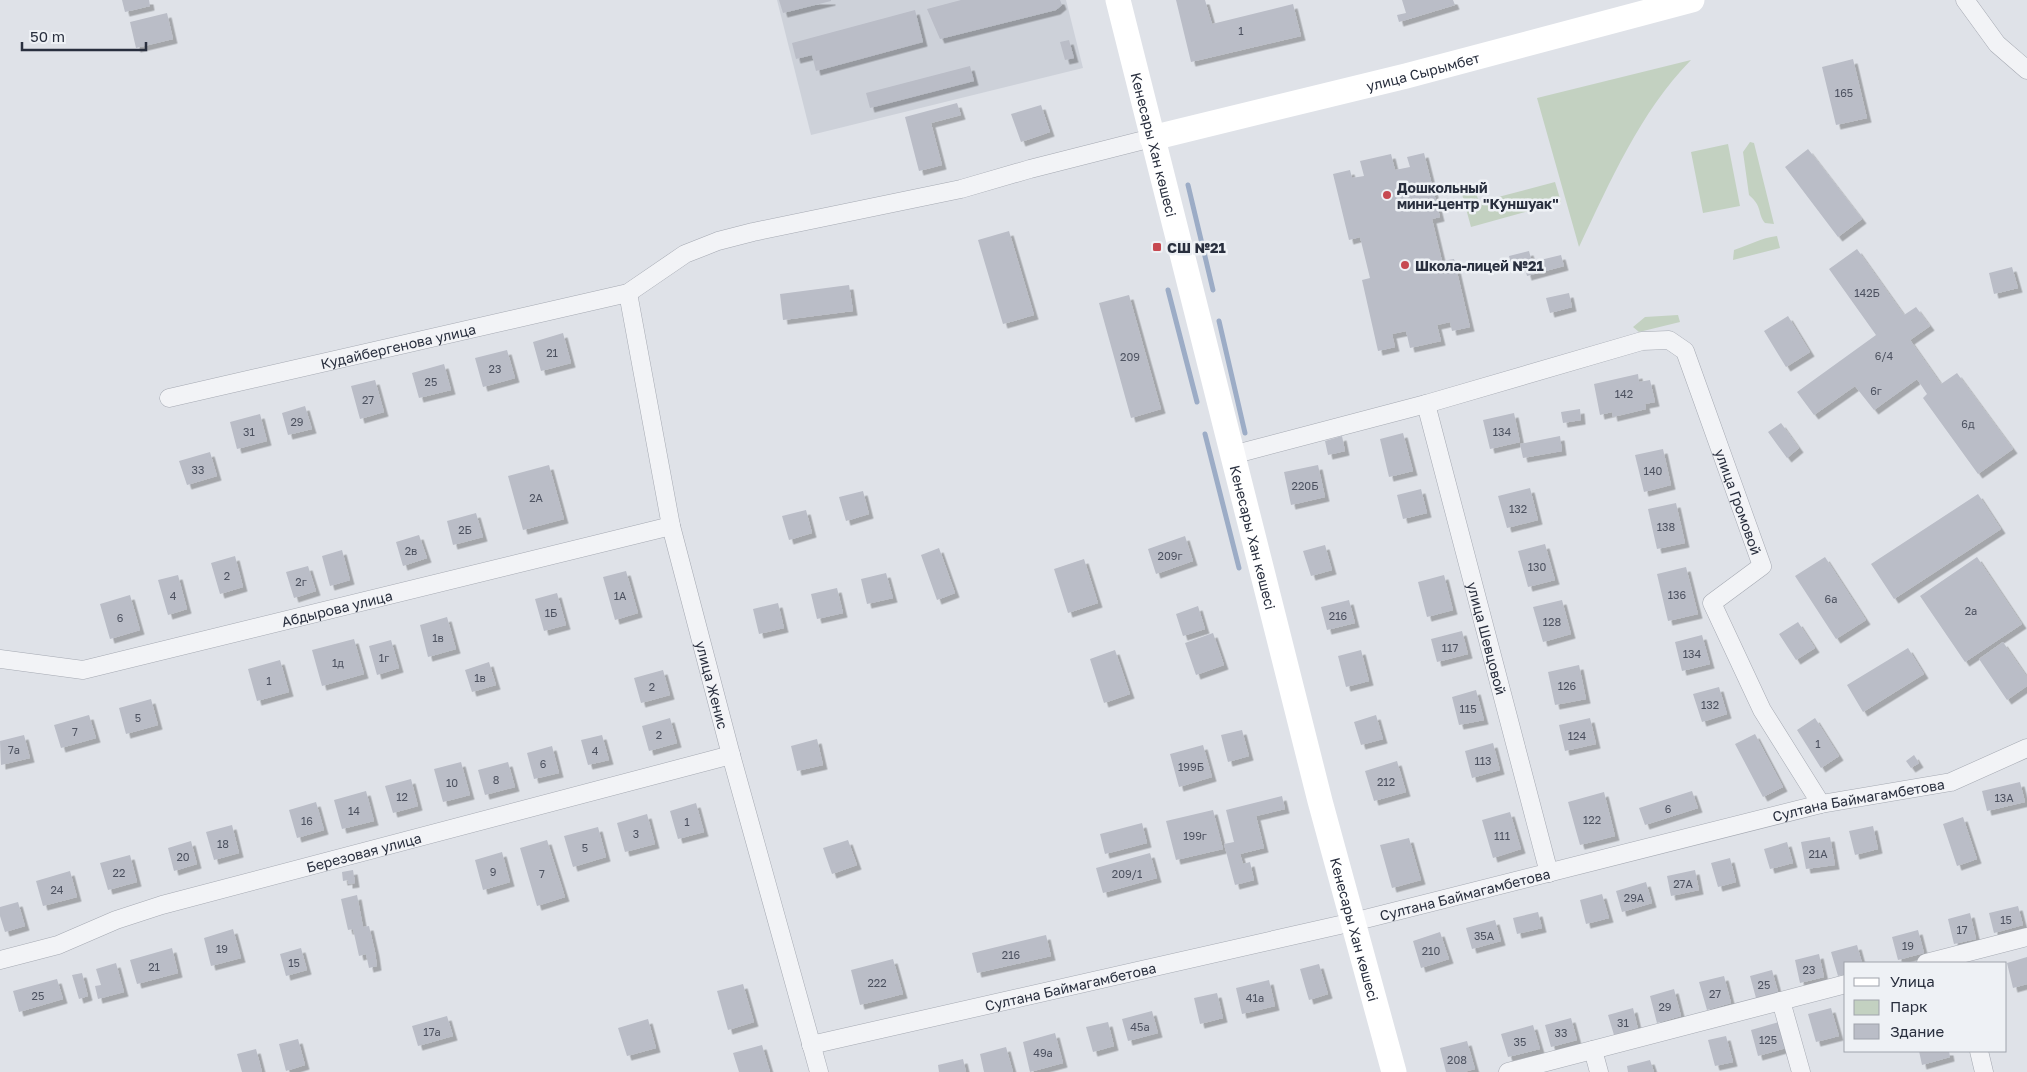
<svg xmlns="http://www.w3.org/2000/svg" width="2027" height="1072" font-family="'Golos Text',sans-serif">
  <defs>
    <filter id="shadow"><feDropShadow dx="4.5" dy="4.5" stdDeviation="0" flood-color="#0004"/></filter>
  </defs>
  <rect width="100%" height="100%" fill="#dfe2e8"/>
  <!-- built -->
  <path fill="#cdd1d9" d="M777,0h289l17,68 -272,67z"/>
  <!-- green -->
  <path fill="#c3d1c1" d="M1691,60c-51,52 -81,122 -112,187l-42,-149z
    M1750,142l4,1 20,81 -9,-1c-8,-10 -2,-16 -16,-28l-6,-43z
    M1728,144l12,62 -37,7 -12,-61z
    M1555,182l6,20 -90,25 -9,-33 13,-4 4,12z
    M1777,236l3,12 -47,12 1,-10c15,-5 27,-12 43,-14z
    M1678,315l2,7 -41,10 -6,-5 12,-10z"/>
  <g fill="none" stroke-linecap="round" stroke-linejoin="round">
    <!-- stream -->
    <path stroke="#9cacc6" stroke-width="5" d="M1188,185l25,105
      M1168,290l29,112
      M1219,321l26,112
      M1205,434l34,134"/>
  </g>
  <!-- building -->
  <path fill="#babdc7" filter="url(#shadow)" d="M122,0h27l1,6 -25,6z
    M779,0h52v1l-48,12z
    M961,0h99l2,5 -6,5 -116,29 -13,-30z
    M1176,0h29l7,24 81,-20 8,32 -110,26z
    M1402,0h51l2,5 -56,17 -2,-7 9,-2z
    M915,10l8,32 -107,29 -4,-16 -16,4 -4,-16z
    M167,13l6,26 -37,9 -6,-26z
    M1069,40l5,18 -9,2 -5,-18z
    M1853,59l14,59 -31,7 -14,-58z
    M970,66l4,15 -104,27 -4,-15z
    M957,103l4,12 -30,8 11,42 -23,6 -14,-54z
    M1041,105l9,27 -29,10 -10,-28z
    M1808,149l54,70 -24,18 -53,-70z
    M1424,153l16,64 -8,2 10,42 12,-2 16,68 -18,4 -2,-9 -13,3 4,16 -31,7 -4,-17 -14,3 3,13 -17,4 -16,-71 8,-2 -10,-41 -11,3 -16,-66 17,-4 2,8 12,-2 -4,-15 31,-7 4,16 15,-3 -3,-10z
    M1009,231l25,84 -31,9 -25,-84z
    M1857,249l47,66 12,-8 14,19 -20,14 31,44 16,-11 56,76 -35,25 -55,-76 4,-4 -10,-15 -43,31 -19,-24 -41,29 -17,-23 79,-57 -47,-66z
    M1529,251l3,11 29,-7 3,11 -37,10 -3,-12 -12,3 -3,-11z
    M2012,267l6,21 -24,6 -5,-21z
    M849,285l4,26 -70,9 -3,-26z
    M1569,293l3,14 -22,6 -4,-15z
    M1129,295l32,114 -30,9 -32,-115z
    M1788,316l22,36 -24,15 -22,-36z
    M563,333l8,30 -30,8 -8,-29z
    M507,350l8,28 -32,9 -8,-29z
    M444,364l7,26 -32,8 -7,-25z
    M1638,374l1,8 11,-2 5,22 -10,2 1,5 -33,8 -1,-5 -12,3 -6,-31z
    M375,380l9,32 -24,7 -9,-33z
    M305,406l7,23 -24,6 -6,-22z
    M1580,409l1,11 -18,3 -2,-11z
    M1514,413l6,29 -30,7 -7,-29z
    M260,414l7,27 -30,8 -7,-27z
    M1781,423l18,25 -12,10 -19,-26z
    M1403,433l10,38 -24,6 -9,-38z
    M1342,436l3,15 -17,4 -3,-14z
    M1560,436l2,15 -39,7 -3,-14z
    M1663,449l8,36 -27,7 -9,-37z
    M210,452l7,24 -30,9 -8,-24z
    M549,465l15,54 -41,11 -15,-54z
    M1318,465l7,32 -34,8 -7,-33z
    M1530,488l8,32 -31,8 -9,-32z
    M1421,489l6,24 -24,6 -6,-24z
    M863,491l6,23 -23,7 -7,-24z
    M1978,494l23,35 -107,70 -23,-35z
    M1676,503l9,40 -28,6 -9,-40z
    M806,510l6,23 -23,7 -7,-24z
    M476,513l7,24 -30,8 -6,-24z
    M419,535l8,23 -24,8 -7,-24z
    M1185,536l8,25 -37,13 -8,-25z
    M1545,544l10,36 -27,7 -10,-36z
    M1325,545l7,25 -21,6 -8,-25z
    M939,548l16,45 -18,7 -16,-45z
    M342,550l8,30 -20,6 -8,-30z
    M235,556l8,31 -23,7 -9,-31z
    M1825,557l41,63 -30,19 -41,-63z
    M1977,557l45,67 -57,38 -45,-66z
    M1084,559l14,44 -30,10 -14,-44z
    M308,566l8,25 -22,7 -8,-26z
    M1686,567l12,47 -30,7 -11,-47z
    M626,571l12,42 -23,7 -12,-43z
    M886,573l7,25 -26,6 -6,-25z
    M178,575l9,34 -19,6 -10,-35z
    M1444,575l9,35 -26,7 -9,-35z
    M837,588l6,25 -26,6 -6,-25z
    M557,593l9,32 -22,6 -9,-32z
    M130,595l10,35 -30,9 -10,-35z
    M1349,600l6,23 -28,7 -6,-23z
    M1562,600l9,34 -28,8 -10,-35z
    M778,603l6,25 -25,6 -6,-25z
    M1198,606l7,23 -22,7 -7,-22z
    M447,617l9,32 -28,8 -8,-32z
    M1798,622l17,26 -19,12 -17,-26z
    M1462,631l6,23 -31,8 -6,-23z
    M1213,633l11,32 -28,10 -11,-32z
    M1702,635l8,29 -28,7 -7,-29z
    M354,639l10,35 -42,12 -10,-36z
    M391,640l8,28 -22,7 -8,-29z
    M2003,642l24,35v9l-20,14 -28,-41z
    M1908,648l16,26 -61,38 -16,-27z
    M1115,650l15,44 -26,9 -14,-44z
    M1361,650l8,31 -23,6 -8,-31z
    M280,660l9,32 -32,9 -9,-32z
    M489,662l7,23 -24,7 -7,-22z
    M1579,665l7,34 -31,6 -7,-33z
    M663,670l7,25 -29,8 -7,-25z
    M1719,687l8,27 -25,8 -9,-28z
    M1476,690l8,30 -25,5 -7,-28z
    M151,699l7,26 -32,9 -7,-26z
    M89,715l7,23 -35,10 -7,-23z
    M1376,715l7,24 -22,6 -7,-23z
    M670,718l7,25 -28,8 -7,-25z
    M1590,718l6,26 -31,7 -6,-26z
    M1815,718l24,38 -18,12 -24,-38z
    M1242,730l7,26 -21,6 -7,-27z
    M1755,734l28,53 -20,10 -28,-53z
    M24,735l6,23 -29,7 -1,-24z
    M602,735l7,25 -21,5 -7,-25z
    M817,739l6,26 -26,6 -6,-25z
    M1493,743l7,27 -28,8 -7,-27z
    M1203,745l9,32 -33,10 -9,-33z
    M552,746l7,27 -25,6 -7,-26z
    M1914,755l5,8 -8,5 -5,-7z
    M1397,761l9,31 -32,9 -9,-30z
    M461,762l9,33 -27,7 -9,-33z
    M508,762l7,25 -30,8 -7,-25z
    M411,779l7,27 -25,7 -8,-27z
    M2020,782l5,20 -38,9 -5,-20z
    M366,791l8,30 -32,8 -8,-29z
    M1692,791l6,17 -53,17 -6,-17z
    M1604,792l11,44 -35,9 -12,-43z
    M1282,796l3,13 -29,7 8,32 -24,6 3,10 7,-2 4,18 -19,5 -11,-41 10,-2 -8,-32z
    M316,802l8,28 -27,8 -8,-28z
    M696,803l8,29 -26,7 -8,-28z
    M1213,810l10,39 -47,11 -10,-39z
    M1510,812l11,37 -28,9 -11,-38z
    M647,814l8,30 -30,8 -8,-29z
    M1963,817l14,42 -20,7 -14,-42z
    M1142,823l5,20 -42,11 -5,-20z
    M232,825l7,28 -25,7 -8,-28z
    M1873,826l5,23 -23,6 -6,-24z
    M598,827l8,30 -33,10 -9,-31z
    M1830,837l5,28 -29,4 -5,-27z
    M1409,838l12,42 -29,8 -12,-43z
    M547,840l18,57 -28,9 -17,-58z
    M848,840l9,25 -25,9 -9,-26z
    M191,841l6,23 -23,7 -6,-23z
    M1787,842l6,21 -23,6 -6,-20z
    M502,852l8,30 -27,8 -8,-30z
    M1150,853l7,25 -54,15 -7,-25z
    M130,855l7,27 -29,8 -8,-27z
    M1730,858l6,24 -18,5 -7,-24z
    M353,870l2,13 -7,1v-4l-5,1 -1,-9z
    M1695,870l4,20 -28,6 -4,-20z
    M70,871l7,26 -34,9 -7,-25z
    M1646,882l6,21 -30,9 -6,-21z
    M1602,894l7,24 -23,6 -6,-24z
    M357,895l6,32 6,-1 6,26 2,14 -8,2 -3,-14 -7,2 -6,-27 -5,1 -7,-31z
    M18,902l7,24 -20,6 -5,-16v-9z
    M2018,906l5,19 -29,8 -5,-20z
    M1538,912l4,16 -25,6 -4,-16z
    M1970,913l6,26 -22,5 -6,-25z
    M1495,920l6,21 -29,8 -6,-21z
    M233,929l8,29 -30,8 -7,-28z
    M1918,930l6,23 -26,7 -6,-23z
    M1440,932l9,27 -28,9 -8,-27z
    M1046,935l5,21 -74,17 -5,-20z
    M1857,945l5,18h-16v11l-8,2 -7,-24z
    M172,948l6,25 -41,11 -7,-24z
    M301,948l6,22 -21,6 -6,-22z
    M1819,954l5,23 -24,6 -5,-23z
    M2027,957v27l-14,4 -6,-25z
    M893,959l10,35 -43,11 -9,-35z
    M116,963l8,29 -26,7 -3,-13 6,-1 -5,-16z
    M1319,964l9,30 -19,6 -9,-31z
    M1772,970l6,22 -22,6 -6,-22z
    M82,973l6,23 -9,3 -7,-24z
    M1724,976l7,27 -24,7 -8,-28z
    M57,979l6,20 -44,13 -6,-21z
    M1269,980l6,26 -33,8 -6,-26z
    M743,984l11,38 -26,8 -11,-39z
    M1674,989l7,27 -24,7 -7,-27z
    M1217,993l6,25 -23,6 -6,-26z
    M1633,1008l5,21 -24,6 -6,-20z
    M1831,1008l8,28 -23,6 -8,-28z
    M1152,1011l6,22 -30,8 -6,-22z
    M447,1016l6,20 -35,10 -6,-20z
    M1571,1018l6,22 -26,7 -6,-22z
    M648,1019l8,29 -29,8 -9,-28z
    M1108,1022l6,24 -21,6 -7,-25z
    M1779,1022l7,26 -28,8 -7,-26z
    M1533,1025l7,24 -32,8 -7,-23z
    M1055,1033l8,30 -33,9 -7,-30z
    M1726,1036l7,26 -18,4 -7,-26z
    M298,1039l7,26 -19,6 -7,-27z
    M1467,1041l8,28 -11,3h-18l-6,-24z
    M762,1045l8,27h-31l-6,-19z
    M1006,1047l7,25h-29l-4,-18z
    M256,1049l6,23h-20l-5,-18z
    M1919,1051h30l1,6 -28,8z
    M963,1059l3,13h-27l-1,-7z
    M1650,1060l4,12h-26l-1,-6z"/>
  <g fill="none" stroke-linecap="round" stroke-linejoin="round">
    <defs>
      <g id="street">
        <path d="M1965,0l32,44 30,26"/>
        <path id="s1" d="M628,293l43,233 60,229 88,317"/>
        <path id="s2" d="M169,398l459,-105 57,-39 33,-13 35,-9 208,-43 69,-20 122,-31"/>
        <path id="s3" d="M1426,404l123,469"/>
        <path id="s4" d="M1232,455l194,-51 216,-63 27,-1 16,11 77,215 -50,37 50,107 59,94"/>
        <path id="s5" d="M0,659l83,11 588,-144"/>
        <path id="s6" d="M0,960l58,-15 58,-25 46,-15 569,-150"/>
        <path d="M1926,963l101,-26"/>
        <path d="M1781,1001l20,71"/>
        <path id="s7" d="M811,1045l542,-123 468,-118 130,-22 76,-34"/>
        <path d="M1593,1050l6,22"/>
        <path d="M1979,1051l5,21"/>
        <path d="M1508,1072l338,-88"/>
      </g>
    </defs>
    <!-- street casing -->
    <use href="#street" stroke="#a5a9b2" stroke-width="19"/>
    <!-- street -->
    <use href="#street" stroke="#f2f3f6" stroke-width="18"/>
    <!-- secondary -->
    <g stroke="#fff" stroke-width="25">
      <path id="s8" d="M1118,0l202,801 74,271"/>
      <path id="s9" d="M1152,138l254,-62 286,-76"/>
    </g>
  </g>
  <!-- markers -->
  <g fill="#c74951" stroke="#eef1f5" stroke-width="2">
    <circle cx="1387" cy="195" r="5"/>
    <rect x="1152" y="242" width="10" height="10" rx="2.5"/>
    <circle cx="1405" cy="265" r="5"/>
  </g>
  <g text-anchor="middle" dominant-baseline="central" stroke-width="5" stroke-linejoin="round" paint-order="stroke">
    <!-- number labels -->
    <g font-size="11" fill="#4d5260">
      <text x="1241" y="30">1</text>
      <text x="1844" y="92">165</text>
      <text x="1867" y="292">142Б</text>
      <text x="552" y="352">21</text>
      <text x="1884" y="355">6/4</text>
      <text x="1130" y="356">209</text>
      <text x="495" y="368">23</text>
      <text x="431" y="381">25</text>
      <text x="1876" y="390">6г</text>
      <text x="1624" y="393">142</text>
      <text x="368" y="399">27</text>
      <text x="297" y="421">29</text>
      <text x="1968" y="423">6д</text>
      <text x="249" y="431">31</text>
      <text x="1502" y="431">134</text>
      <text x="198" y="469">33</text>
      <text x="1653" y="470">140</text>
      <text x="1305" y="485">220Б</text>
      <text x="536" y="497">2А</text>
      <text x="1518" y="508">132</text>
      <text x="1666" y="526">138</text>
      <text x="465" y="529">2Б</text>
      <text x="411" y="550">2в</text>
      <text x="1170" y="555">209г</text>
      <text x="1537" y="566">130</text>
      <text x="227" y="575">2</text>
      <text x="301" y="581">2г</text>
      <text x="1677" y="594">136</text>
      <text x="173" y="595">4</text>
      <text x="620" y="595">1А</text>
      <text x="1831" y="598">6а</text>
      <text x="1971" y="610">2а</text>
      <text x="551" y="612">1Б</text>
      <text x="1338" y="615">216</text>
      <text x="120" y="617">6</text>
      <text x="1552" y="621">128</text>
      <text x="438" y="637">1в</text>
      <text x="1450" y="647">117</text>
      <text x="1692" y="653">134</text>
      <text x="384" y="657">1г</text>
      <text x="338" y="662">1д</text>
      <text x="480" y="677">1в</text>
      <text x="269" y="680">1</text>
      <text x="1567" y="685">126</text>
      <text x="652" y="686">2</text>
      <text x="1710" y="704">132</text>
      <text x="1468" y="708">115</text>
      <text x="138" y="717">5</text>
      <text x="75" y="731">7</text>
      <text x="659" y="734">2</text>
      <text x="1577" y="735">124</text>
      <text x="1818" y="743">1</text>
      <text x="14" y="749">7а</text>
      <text x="595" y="750">4</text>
      <text x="1483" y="760">113</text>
      <text x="543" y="763">6</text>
      <text x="1191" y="766">199Б</text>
      <text x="496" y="779">8</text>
      <text x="1386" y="781">212</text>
      <text x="452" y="782">10</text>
      <text x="402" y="796">12</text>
      <text x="2004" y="797">13А</text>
      <text x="1668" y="808">6</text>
      <text x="354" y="810">14</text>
      <text x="1592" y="819">122</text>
      <text x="307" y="820">16</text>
      <text x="687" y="821">1</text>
      <text x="636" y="833">3</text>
      <text x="1195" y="835">199г</text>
      <text x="1502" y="835">111</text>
      <text x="223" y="843">18</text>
      <text x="585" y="847">5</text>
      <text x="1818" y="853">21А</text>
      <text x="183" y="856">20</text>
      <text x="493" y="871">9</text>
      <text x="119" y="872">22</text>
      <text x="542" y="873">7</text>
      <text x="1127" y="873">209/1</text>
      <text x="1683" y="883">27А</text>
      <text x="57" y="889">24</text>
      <text x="1634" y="897">29А</text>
      <text x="2006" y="919">15</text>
      <text x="1962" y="929">17</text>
      <text x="1484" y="935">35А</text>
      <text x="1908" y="945">19</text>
      <text x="222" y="948">19</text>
      <text x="1431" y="950">210</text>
      <text x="1011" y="954">216</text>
      <text x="294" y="962">15</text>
      <text x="154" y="966">21</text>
      <text x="1809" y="969">23</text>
      <text x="877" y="982">222</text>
      <text x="1764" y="984">25</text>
      <text x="1715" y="993">27</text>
      <text x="38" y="995">25</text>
      <text x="1255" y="997">41а</text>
      <text x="1665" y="1006">29</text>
      <text x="1623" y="1022">31</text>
      <text x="1140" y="1026">45а</text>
      <text x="432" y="1031">17а</text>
      <text x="1561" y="1032">33</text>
      <text x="1768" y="1039">125</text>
      <text x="1520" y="1041">35</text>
      <text x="1043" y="1052">49а</text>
      <text x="1457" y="1059">208</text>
    </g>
    <!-- street labels -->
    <g font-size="14" fill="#292f3e" stroke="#eef1f5">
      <text stroke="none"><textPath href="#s9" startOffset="279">улица Сырымбет</textPath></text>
      <text stroke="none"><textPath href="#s8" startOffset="149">Кенесары Хан көшесі</textPath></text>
      <text stroke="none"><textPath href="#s2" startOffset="235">Кудайбергенова улица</textPath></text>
      <text stroke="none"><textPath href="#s4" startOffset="632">улица Громовой</textPath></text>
      <text stroke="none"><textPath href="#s8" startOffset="554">Кенесары Хан көшесі</textPath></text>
      <text stroke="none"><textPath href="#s5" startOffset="345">Абдырова улица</textPath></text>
      <text stroke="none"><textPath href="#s3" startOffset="242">улица Шевцовой</textPath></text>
      <text stroke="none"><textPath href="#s1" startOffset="401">улица Женис</textPath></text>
      <text stroke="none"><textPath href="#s7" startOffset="1076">Султана Баймагамбетова</textPath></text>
      <text stroke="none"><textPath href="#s6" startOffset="380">Березовая улица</textPath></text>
      <text stroke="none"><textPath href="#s7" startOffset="671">Султана Баймагамбетова</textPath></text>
      <text stroke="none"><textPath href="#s8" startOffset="959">Кенесары Хан көшесі</textPath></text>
      <text stroke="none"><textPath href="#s7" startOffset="266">Султана Баймагамбетова</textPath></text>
    </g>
    <!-- poi labels -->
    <g font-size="14" font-weight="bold" fill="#292f3e" stroke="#eef1f5" text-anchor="start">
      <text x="1397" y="187">Дошкольный<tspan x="1397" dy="16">мини-центр "Куншуак"</tspan></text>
      <text x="1167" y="247">СШ №21</text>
      <text x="1415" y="265">Школа-лицей №21</text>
    </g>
  </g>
  <!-- legend -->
  <rect x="1844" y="962" width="162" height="90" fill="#eef1f5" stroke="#9fa3ac"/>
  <rect x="1854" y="978" width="25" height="8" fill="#ffffff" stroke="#9fa3ac"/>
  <text x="1890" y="987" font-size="15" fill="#292f3e">Улица</text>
  <rect x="1854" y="1000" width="25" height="15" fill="#c3d1c1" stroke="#9fa3ac"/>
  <text x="1890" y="1012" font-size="15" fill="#292f3e">Парк</text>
  <rect x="1854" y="1024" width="25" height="15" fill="#babdc7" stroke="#9fa3ac"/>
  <text x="1890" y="1037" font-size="15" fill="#292f3e">Здание</text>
  <!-- scale -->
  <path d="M22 42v8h124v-8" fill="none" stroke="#292f3e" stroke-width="2.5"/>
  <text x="30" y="42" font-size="15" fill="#292f3e" stroke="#eef1f5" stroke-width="4" paint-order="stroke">50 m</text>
</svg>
